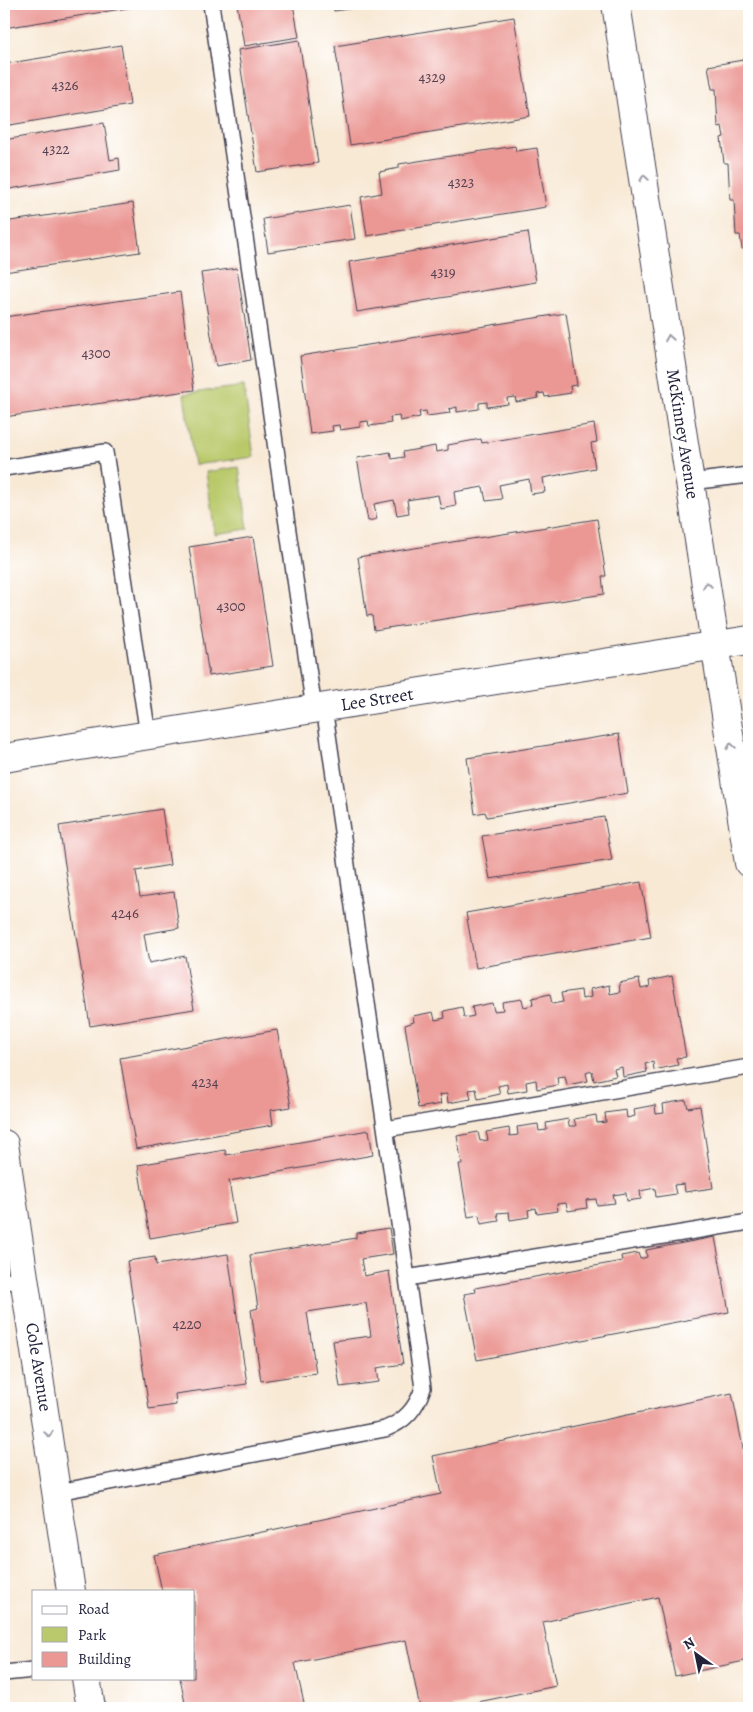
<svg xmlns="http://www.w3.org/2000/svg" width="753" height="1712" font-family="Alegreya,serif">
  <rect width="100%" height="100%" fill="#fff"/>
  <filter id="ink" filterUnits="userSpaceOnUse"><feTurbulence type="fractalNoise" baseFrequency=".02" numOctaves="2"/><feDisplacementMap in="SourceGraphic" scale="10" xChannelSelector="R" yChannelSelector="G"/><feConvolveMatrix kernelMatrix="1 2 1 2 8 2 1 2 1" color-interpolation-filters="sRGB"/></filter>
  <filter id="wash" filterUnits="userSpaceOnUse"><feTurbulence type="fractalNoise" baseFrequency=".0096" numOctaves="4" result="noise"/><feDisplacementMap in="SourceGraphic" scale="20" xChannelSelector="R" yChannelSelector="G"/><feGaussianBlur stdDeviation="1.12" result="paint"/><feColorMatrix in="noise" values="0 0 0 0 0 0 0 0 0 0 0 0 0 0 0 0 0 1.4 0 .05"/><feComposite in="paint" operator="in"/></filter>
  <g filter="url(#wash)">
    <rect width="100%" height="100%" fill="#f8e9d5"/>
    <!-- green -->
    <path fill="#b9c96b" stroke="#6e7653" d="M244,386l10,71 -60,8 -10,-71z
      M239,467l9,62 -33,5 -9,-62z"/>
    <g id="blocks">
      <!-- building -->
      <path fill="#eb9894" d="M4,4h142v1l-142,23z
        M237,4h56l6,33 -55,9z
        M333,4h43v1l-42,6z
        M514,17l16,99 -180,29 -15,-99z
        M299,40l19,123 -61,9 -19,-122z
        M121,45l9,60 -126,21v-62z
        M749,59v189l-7,1 -2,-14h-4l-2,-35h-4l-2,-37h-4l-3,-25 3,-1 -2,-11 -4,1 -2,-38h-4l-4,-23z
        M104,123l6,37 9,-2 1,12 -116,20v-50z
        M515,146l1,5 21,-3 9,59 -179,29 -6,-39 21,-4 -3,-21 20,-4v-4z
        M133,203l7,49 -136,20v-50z
        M350,205l5,34 -87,13 -5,-33z
        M528,232l8,50 -179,30 -8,-50z
        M237,268l14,92 -35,6 -15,-93z
        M180,292l14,98 -190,27v-100z
        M566,313l11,72 -7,1 1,7 -26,4 -1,-4 -7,1 1,4 -22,4 -1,-5 -8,1 1,6 -21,3v-5l-8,1v6l-22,3v-5l-8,2 1,4 -23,3 -1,-5 -7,1 1,5 -20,4 -1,-5 -9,1 1,6 -22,3 -1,-5 -8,1v5l-20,3 -1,-5 -7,1 1,5 -23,3 -10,-78z
        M594,424l3,18 -6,1 4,25 -52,10 2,14 -14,2 -2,-15 -30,6 3,14 -16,2 -3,-14 -29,5 2,14 -15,3 -3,-14 -31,5 2,13 -12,2 -3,-15 -20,4 3,15 -9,2 -11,-63 33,-6 2,7 12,-2 -1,-5 32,-6 1,6 12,-2v-5l33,-6 1,4z
        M597,519l9,57h-4l2,18 -230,36 -2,-15 -5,1 -9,-59z
        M253,537l20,129 -64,10 -20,-129z
        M619,734l9,59 -141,24 -2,-5 -10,2 -8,-56z
        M162,809l8,56 -34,6 4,26 34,-5 5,36 -35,6 5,29 36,-7 9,53 -104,17 -31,-200z
        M604,817l8,43 -122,19 -8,-43z
        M641,882l10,55 -175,31 -10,-55z
        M672,976l14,81 -10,1 2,7 -24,5 -1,-8 -8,2 2,8 -24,5 -1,-10 -8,2 2,7 -22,5 -2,-10 -6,2 2,8 -21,4 -2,-9 -8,1 1,8 -21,4 -1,-9 -10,2 1,8 -19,3 -1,-9 -9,2 2,8 -22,5 -2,-10 -7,1 2,9 -23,4 -1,-9 -8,1 2,9 -23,4 -13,-83 9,-3 -1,-6 20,-4 2,8 10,-2 -1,-7 18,-4 2,11 10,-2 -2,-9 20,-4 2,8 9,-1 -1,-8 20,-3 2,8 9,-2 -1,-7 18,-4 2,10 11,-2 -2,-9 20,-3 1,9 9,-2 -1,-8 19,-4 1,9 10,-2 -1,-9 20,-4 2,10 9,-2 -1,-6z
        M277,1030l14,77 -20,3 2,15 -137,24 -16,-91z
        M686,1100l2,8 12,-2 13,82 -28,4 -1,-8 -10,1 2,9 -20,3 -1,-9 -15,3 1,8 -14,2 -1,-8 -13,2 2,8 -18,2 -1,-6 -10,1 1,8 -19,3 -2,-8 -9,1 1,7 -21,3 -1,-6 -8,2 1,7 -19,3 -1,-8 -12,1 2,8 -18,3 -2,-9 -11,2 -9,-53h3l-5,-28 21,-4 2,9 8,-1 -2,-8 23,-4 1,8 8,-1 -1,-8 21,-3 1,7 8,-1 -1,-7 22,-4 1,7h7l-2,-7 22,-4 1,8 9,-1 -1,-9 21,-3 1,8 8,-2 -1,-7 21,-4 1,9 8,-1 -1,-9z
        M369,1130l4,25 -144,26 7,42 -86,15 -12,-73 87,-15 1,5z
        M389,1228l4,26 -32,5 3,17 25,-5 14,93 -26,4 2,14 -39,5 -7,-46 38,-5 -5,-33 -59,9 9,61 -55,8 -10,-71 7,-2 -8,-53 106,-17v-5z
        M715,1237l14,75 -252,48 -13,-66 12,-2 -1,-4 147,-27 -1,-5 17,-3 2,6 7,-2 -1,-7z
        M228,1254l19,130 -72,10 1,11 -27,4 -22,-148 28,-4 1,8z
        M732,1393l17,85v182l-74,16 -17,-79 -115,25 13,64 -107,22h-29l-14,-68 -111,23 10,45h-119l-6,-30h14v-87h-32l-8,-36 287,-61 -8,-38z"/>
    </g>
  </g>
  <g filter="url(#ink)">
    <use href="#blocks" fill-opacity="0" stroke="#424052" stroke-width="1"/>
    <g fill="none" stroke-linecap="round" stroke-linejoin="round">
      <defs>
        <path id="service" d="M211,4l103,705
          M4,468l101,-16 43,283
          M690,482l59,-7
          M386,1129l363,-62
          M407,1278l342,-56
          M4,1282l21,-3
          M58,1492l327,-63c20,-8 31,-20 38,-41l-99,-681
          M4,1673l30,-3"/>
        <path id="minor" d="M4,758l745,-118"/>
        <path id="tertiary" d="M616,4l133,859
          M4,1144l67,447
          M86,1678l5,30"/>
      </defs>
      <!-- service casing -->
      <use href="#service" stroke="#424052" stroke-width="18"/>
      <!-- minor casing -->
      <use href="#minor" stroke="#424052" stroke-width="30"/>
      <!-- tertiary casing -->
      <use href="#tertiary" stroke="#424052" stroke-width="30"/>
      <!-- service -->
      <use href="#service" stroke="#fff" stroke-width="15"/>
      <!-- minor -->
      <use href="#minor" stroke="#fff" stroke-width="28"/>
      <!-- tertiary -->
      <use href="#tertiary" stroke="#fff" stroke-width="28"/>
    </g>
    <!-- one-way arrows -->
    <defs><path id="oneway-chevron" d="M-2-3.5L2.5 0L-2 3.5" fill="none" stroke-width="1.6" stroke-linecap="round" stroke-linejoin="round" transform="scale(1.25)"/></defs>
    <g stroke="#9c9ca7">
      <use href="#oneway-chevron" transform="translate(644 178) rotate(-99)"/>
      <use href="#oneway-chevron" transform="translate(669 338) rotate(-99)"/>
      <use href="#oneway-chevron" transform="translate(707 585) rotate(-99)"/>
      <use href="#oneway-chevron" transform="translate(731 746) rotate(-99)"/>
      <use href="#oneway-chevron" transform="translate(49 1434) rotate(81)"/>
    </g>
  </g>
  <g text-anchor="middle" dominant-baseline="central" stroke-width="5" stroke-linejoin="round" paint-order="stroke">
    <!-- number labels -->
    <g font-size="15" fill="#544051">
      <text x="432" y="77">4329</text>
      <text x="65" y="85">4326</text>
      <text x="56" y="149">4322</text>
      <text x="461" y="182">4323</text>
      <text x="443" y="272">4319</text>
      <text x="96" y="353">4300</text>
      <text x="231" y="606">4300</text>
      <text x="125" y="913">4246</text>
      <text x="205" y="1082">4234</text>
      <text x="187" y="1324">4220</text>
    </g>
    <!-- street labels -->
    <g font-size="18" fill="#22223b" stroke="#fff">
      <text transform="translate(683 434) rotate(81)">McKinney Avenue</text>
      <text transform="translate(377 699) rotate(-9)">Lee Street</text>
      <text transform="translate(39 1367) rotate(81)">Cole Avenue</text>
    </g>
  </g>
  <!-- margin -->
  <rect width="753" height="1712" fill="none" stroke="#fff" stroke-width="20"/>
  <!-- legend -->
  <rect x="32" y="1590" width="162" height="90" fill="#ffffff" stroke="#a7a7b1"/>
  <rect x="42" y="1606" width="25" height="8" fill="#ffffff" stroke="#a7a7b1"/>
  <text x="78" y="1614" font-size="15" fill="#22223b">Road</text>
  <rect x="42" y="1627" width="25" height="15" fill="#b9c96b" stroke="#a7a7b1"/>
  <text x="78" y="1640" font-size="15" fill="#22223b">Park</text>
  <rect x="42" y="1652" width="25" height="15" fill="#eb9894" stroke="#a7a7b1"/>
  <text x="78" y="1664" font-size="15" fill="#22223b">Building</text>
  <!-- north arrow -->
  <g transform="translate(696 1654) rotate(327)" stroke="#ffffff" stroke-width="4" paint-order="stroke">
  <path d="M0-4L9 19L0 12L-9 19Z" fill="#22223b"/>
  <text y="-8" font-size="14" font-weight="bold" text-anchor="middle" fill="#22223b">N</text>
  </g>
</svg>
